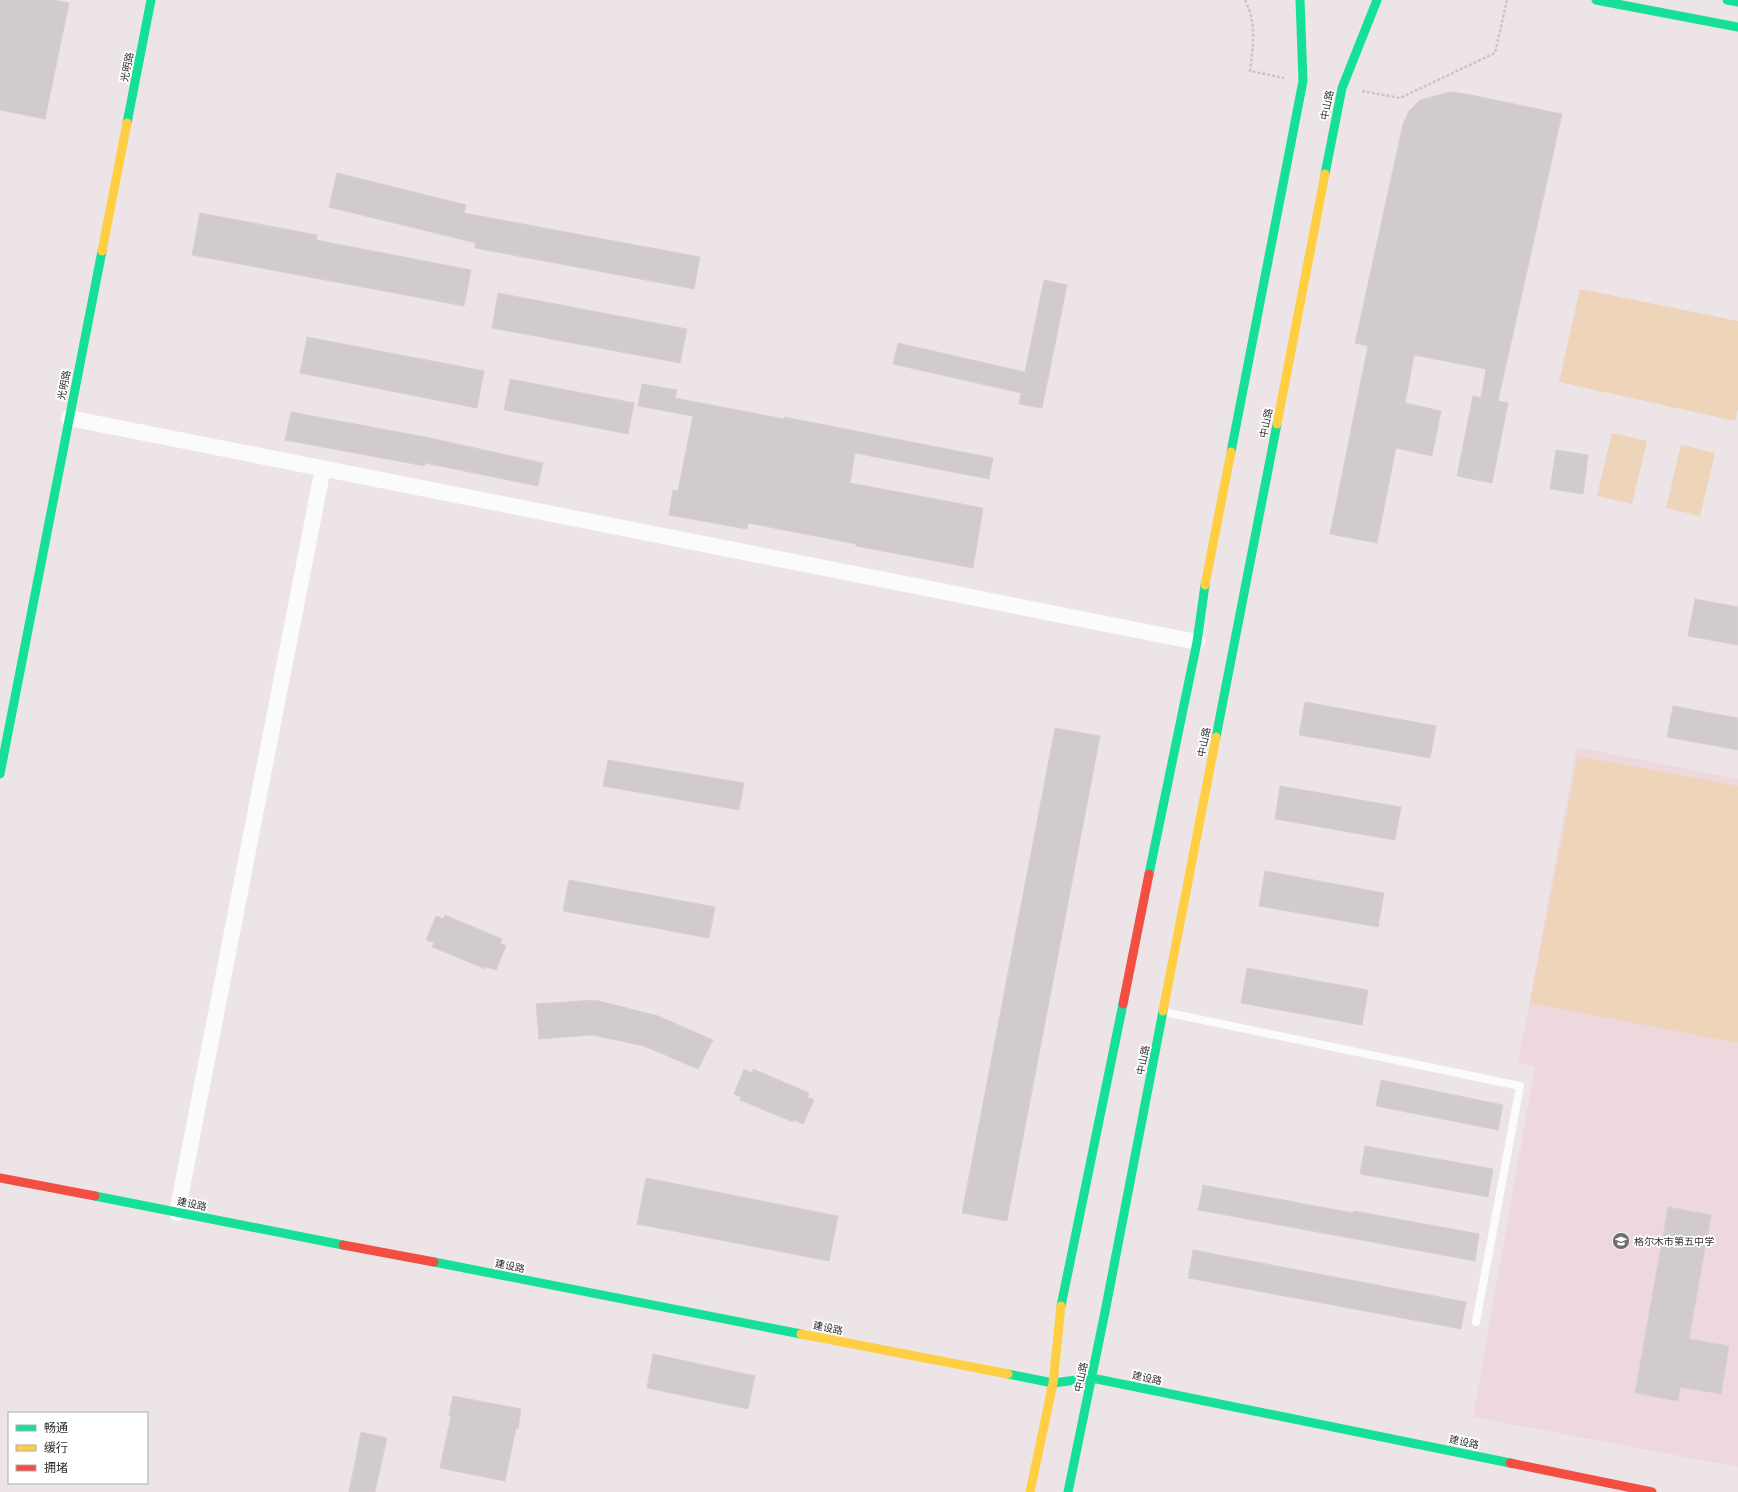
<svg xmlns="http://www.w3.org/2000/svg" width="1738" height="1492" font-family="Ubuntu,'Noto Sans SC',sans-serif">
  <rect width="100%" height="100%" fill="#ece4e6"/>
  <!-- education -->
  <path fill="#efd8dd" d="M1577,747l161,32v688l-265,-50 62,-351 -17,-3z"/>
  <!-- pitch -->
  <path fill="#eed4b9" d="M1580,289l158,32v87l-3,13 -176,-39z
    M1612,433l35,8 -15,63 -35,-8z
    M1681,445l34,8 -15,63 -34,-8z
    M1578,756l160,30v257l-208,-40z"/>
  <!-- building -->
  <path fill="#d1cbcd" stroke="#d7d0d2" d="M0,0h54l15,3 -24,116 -45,-9z
    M1450,92l16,2 96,20 -64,287 10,2 -16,80 -35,-7 16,-80 8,2 5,-29 -72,-14 -9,48 36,8 -9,45 -36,-8 -19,95 -47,-9 38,-188 -13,-3 48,-219 6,-13 11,-11z
    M337,173l129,32 -2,8 236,44 -6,32 -219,-41 1,-5 -147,-36z
    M200,213l117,22 -1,5 155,30 -7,36 -272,-51z
    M1044,280l23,5 -25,123 -23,-4 2,-11 -128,-29 5,-21 127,29z
    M498,293l189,36 -7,34 -188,-35z
    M307,337l177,34 -7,37 -177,-35z
    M510,379l124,24 -6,31 -124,-24z
    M642,384l35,6 -2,8 109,21v-2l209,41 -4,21 -134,-26 -5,30 133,25 -10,60 -117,-22v-2l-108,-21 -1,6 -78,-14 4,-25 5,1 15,-75 -55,-10z
    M291,412l139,26 113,25 -5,23 -113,-23v3l-140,-26z
    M1556,450l32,5 -5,39 -33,-5z
    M1695,599l43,8v38l-50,-9z
    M1305,702l131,24 -6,32 -131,-23z
    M1673,706l65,12v32l-71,-13z
    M1055,728l45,8 -93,485 -45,-8z
    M608,760l136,23 -5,27 -136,-24z
    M1280,786l121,21 -6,33 -120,-21z
    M1265,871l119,22 -6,34 -119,-21z
    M569,880l146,27 -6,31 -146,-27z
    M445,915l57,24 -2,4 6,3 -10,24 -10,-3v2l-54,-22 2,-4 -8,-3 10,-24 8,3z
    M1247,968l121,22 -6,35 -121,-22z
    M595,1000l63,16 55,24 -15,29 -54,-23 -52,-11 -53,4 -3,-35z
    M744,1069l8,4 1,-4 56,24 -2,4 7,3 -11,24 -9,-4 -1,2 -53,-22 1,-3 -7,-3z
    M1381,1080l122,25 -5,25 -122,-24z
    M1365,1146l128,23 -5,28 -128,-23z
    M646,1178l192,38 -9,45 -192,-37z
    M1203,1185l150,28 1,-2 125,23 -4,27 -277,-51z
    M1668,1207l43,8 -22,124 40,7 -8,48 -41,-7 -2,14 -43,-8z
    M1193,1250l273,52 -5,27 -273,-51z
    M653,1354l102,22 -7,33 -101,-21z
    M453,1396l68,13 -3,20 -2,-1 -11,53 -65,-13 11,-52 -2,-1z
    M361,1432l26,6 -12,54h-26z"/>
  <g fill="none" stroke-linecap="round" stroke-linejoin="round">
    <!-- path -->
    <path stroke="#c8c7c7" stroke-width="2.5" stroke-dasharray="3 2" stroke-linecap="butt" d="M1245,0c12,23 8,46 5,71l34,7
      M1362,91l38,7 95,-45 12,-53"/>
    <!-- lane -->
    <path stroke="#fcfbfb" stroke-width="8" d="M1164,1012l356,74 -44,236"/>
    <!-- street -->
    <path stroke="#fcfbfb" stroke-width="16" d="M69,418l1128,224
      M177,1213l146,-745"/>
    <!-- fast -->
    <path stroke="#16e098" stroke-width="9" d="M1596,0l142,27
      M1727,0l11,2
      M127,123l24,-123
      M1325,174l17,-86 35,-88
      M1231,452l72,-371 -3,-81
      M1216,737l61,-313
      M0,774l102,-523
      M1149,874l48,-232 8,-57
      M95,1196l248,49
      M434,1262l367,72
      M1061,1306l62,-302
      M1008,1374l45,9 39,-5 418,85
      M1068,1492l37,-180 58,-301"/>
    <!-- slow -->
    <path stroke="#ffcf43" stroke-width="9" d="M102,251l25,-128
      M1277,424l48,-250
      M1205,585l26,-133
      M1163,1011l53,-274
      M801,1334l207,40
      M1030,1492l23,-109 8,-77"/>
    <!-- jam -->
    <path stroke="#f24e42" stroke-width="9" d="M1123,1004l26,-130
      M0,1178l95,18
      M343,1245l91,17
      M1510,1463l142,29"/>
  </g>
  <!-- icons -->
  <defs>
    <symbol id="school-disc" viewBox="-11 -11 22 22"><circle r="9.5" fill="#706e6e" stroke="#fff"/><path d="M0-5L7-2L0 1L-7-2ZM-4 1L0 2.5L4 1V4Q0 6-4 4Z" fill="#fff"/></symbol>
  </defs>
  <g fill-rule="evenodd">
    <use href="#school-disc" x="1611" y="1231" width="20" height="20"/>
  </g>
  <g text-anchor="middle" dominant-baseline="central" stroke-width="3.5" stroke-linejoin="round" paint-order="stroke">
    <!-- street labels -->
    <g font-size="10" fill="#2e2e2e" stroke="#fff">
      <text transform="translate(127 67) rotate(-79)">光明路</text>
      <text transform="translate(1327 105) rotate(-79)">中山路</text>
      <text transform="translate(64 385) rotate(-79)">光明路</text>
      <text transform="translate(1266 423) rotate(-79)">中山路</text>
      <text transform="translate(1204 742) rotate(-79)">中山路</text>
      <text transform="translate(1143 1060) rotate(-79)">中山路</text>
      <text transform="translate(192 1204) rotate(11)">建设路</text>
      <text transform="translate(510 1266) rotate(11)">建设路</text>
      <text transform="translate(828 1328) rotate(11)">建设路</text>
      <text transform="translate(1081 1377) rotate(-78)">中山路</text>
      <text transform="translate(1147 1378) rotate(12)">建设路</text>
      <text transform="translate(1464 1442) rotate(12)">建设路</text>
    </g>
    <!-- poi labels -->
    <g font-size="10" fill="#2e2e2e" stroke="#fff" text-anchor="start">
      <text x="1634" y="1241">格尔木市第五中学</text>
    </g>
  </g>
  <!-- legend -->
  <rect x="8" y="1412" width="140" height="72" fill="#ffffff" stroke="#ababab"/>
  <rect x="16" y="1425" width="20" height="6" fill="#16e098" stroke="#ababab"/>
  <text x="44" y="1432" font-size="12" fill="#2e2e2e">畅通</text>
  <rect x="16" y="1445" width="20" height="6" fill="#ffcf43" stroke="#ababab"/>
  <text x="44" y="1452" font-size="12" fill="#2e2e2e">缓行</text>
  <rect x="16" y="1465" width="20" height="6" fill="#f24e42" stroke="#ababab"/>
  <text x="44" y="1472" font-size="12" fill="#2e2e2e">拥堵</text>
</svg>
